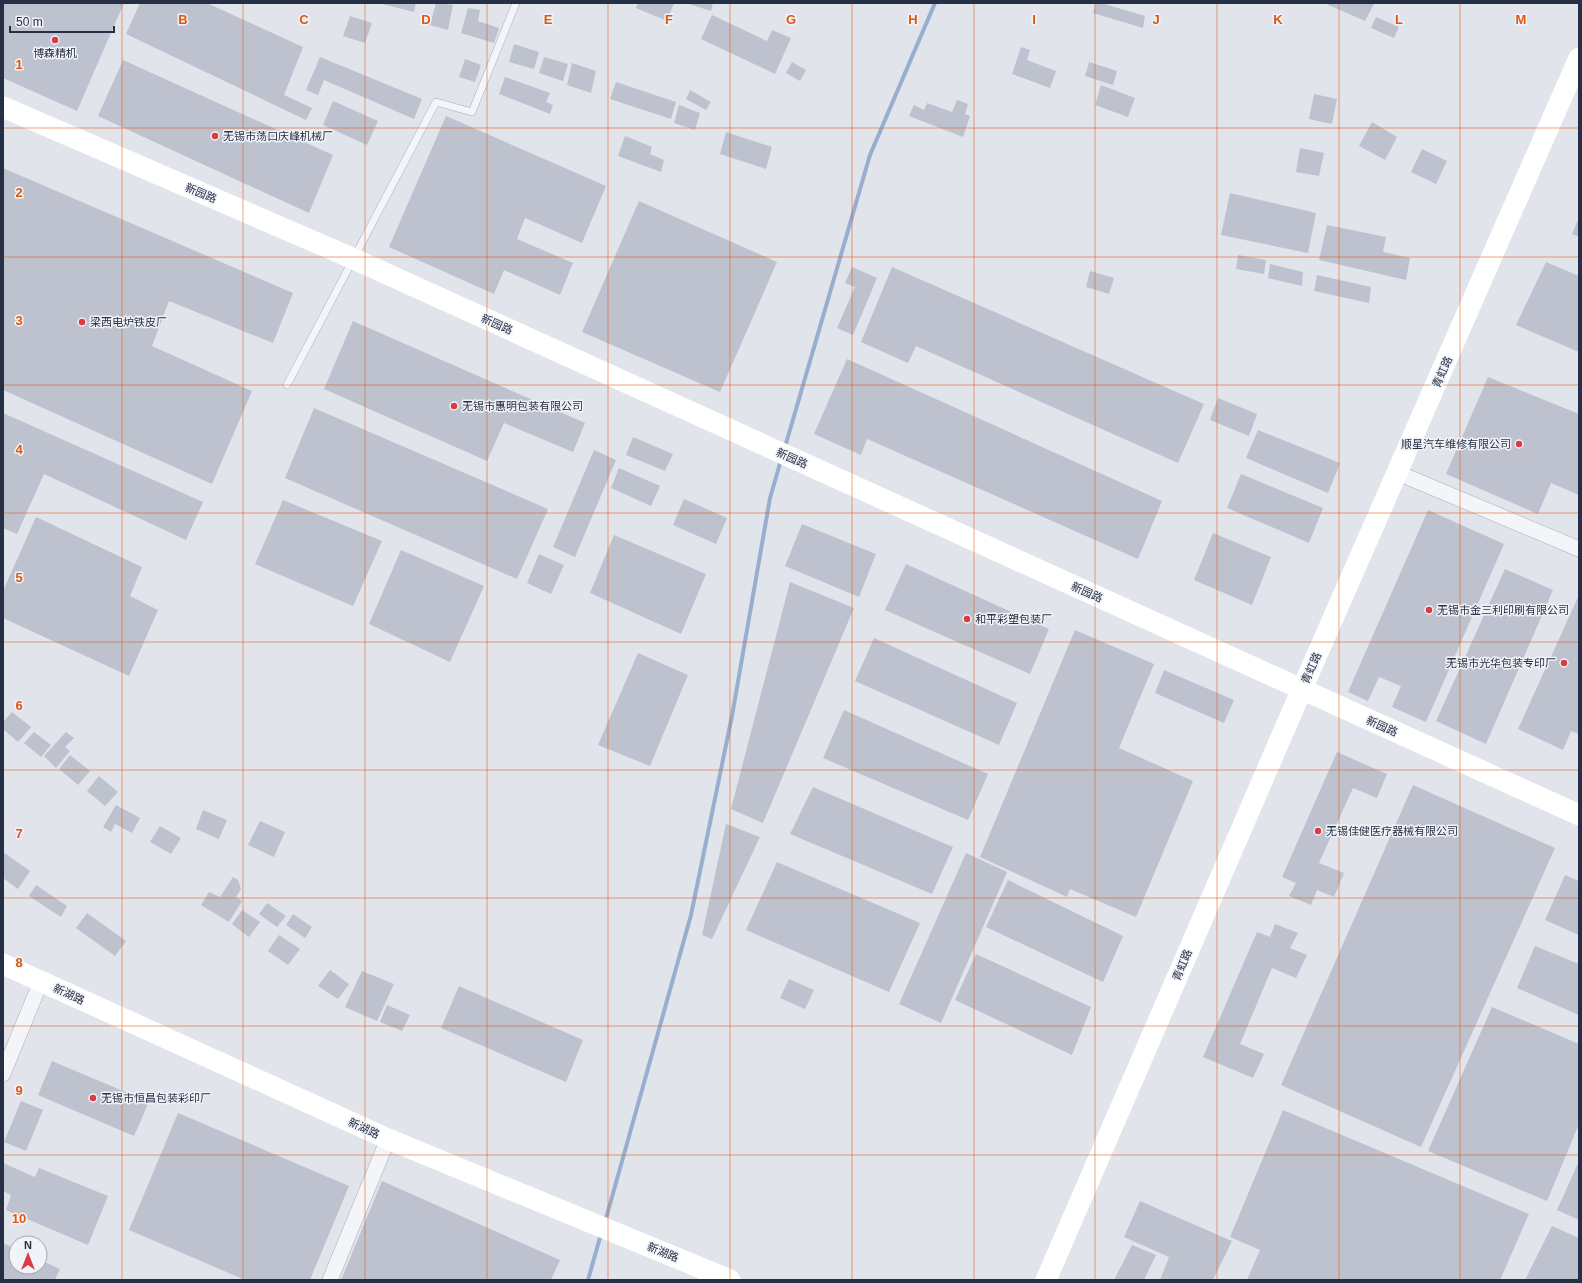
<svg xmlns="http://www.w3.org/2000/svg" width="1582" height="1283" font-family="Arial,'Noto Sans SC',sans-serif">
  <rect width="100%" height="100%" fill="#e1e4eb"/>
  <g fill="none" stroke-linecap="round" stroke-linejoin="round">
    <!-- stream -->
    <path stroke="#98aece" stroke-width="4" d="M785,447l85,-292 65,-152
      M605,1222l86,-307 41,-199 38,-218 11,-38
      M588,1280l13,-46"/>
  </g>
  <!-- building -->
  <path fill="#bdc2ce" d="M3,3h121l-47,108 -74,-33z
    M140,3h67l96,44 -19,48 28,13 -6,12 -180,-86z
    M378,3h38l-2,9z
    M436,3l17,2 -5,25 -18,-5z
    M638,3h36l-7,18 -31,-13z
    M686,3h27l-2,8z
    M1096,3h5l44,13 -2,12 -50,-15z
    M1324,3h47l3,1 -9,17z
    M468,8l12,2 -2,11 21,7 -5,15 -33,-10z
    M712,15l55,26 5,-11 19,8 -16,36 -74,-35z
    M350,16l22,7 -7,20 -22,-7z
    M1376,17l23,10 -5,11 -23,-10z
    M514,44l25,8 -5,17 -25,-7z
    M1021,47l9,3 -3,10 29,11 -6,17 -38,-14z
    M320,57l102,42 -8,20 -90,-39 -6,15 -12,-5z
    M544,57l24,7 -5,17 -24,-8z
    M465,59l16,6 -6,17 -16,-5z
    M123,60l210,95 -24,58 -211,-97z
    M792,62l14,8 -6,11 -14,-8z
    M1089,62l28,9 -4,14 -28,-9z
    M572,63l24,8 -5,22 -24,-8z
    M505,77l45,16 -4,9 7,3 -3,9 -51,-20z
    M616,82l60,20 -5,17 -61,-20z
    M1101,85l34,13 -7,19 -33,-12z
    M690,90l21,12 -5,8 -20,-11z
    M1314,94l23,5 -5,25 -23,-5z
    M957,100l11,4 -3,10 5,2 -7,21 -54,-21 5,-11 10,5 3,-7 25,9z
    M333,101l45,20 -11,24 -44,-20z
    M679,105l21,8 -5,17 -21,-7z
    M446,116l160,70 -24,57 -57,-25 -8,21 56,24 -13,32 -56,-25 -10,24 -105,-47z
    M1372,122l25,15 -12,23 -26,-14z
    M726,132l46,15 -6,22 -46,-15z
    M625,136l27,11 -2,7 14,6 -3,12 -43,-16z
    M1300,148l24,5 -5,23 -23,-4z
    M1422,149l25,12 -11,23 -25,-12z
    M3,168l290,125 -20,50 -104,-42 -17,45 100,45 -40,93 -209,-94z
    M1230,193l86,20 -8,40 -87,-18z
    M639,201l138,61 -57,130 -138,-60z
    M1579,217v20l-7,-3z
    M1327,225l59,12 -3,15 27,6 -4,22 -87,-20z
    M1238,255l28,5 -2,14 -28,-5z
    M1546,262l33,14v76l-63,-27z
    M1270,264l33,8 -1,14 -34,-8z
    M852,267l25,11 -24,57 -16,-7 18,-41 -10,-4z
    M892,267l312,137 -26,59 -262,-117 -8,17 -47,-21z
    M1090,271l24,7 -5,16 -23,-7z
    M1317,275l54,12 -2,16 -55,-12z
    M353,321l232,102 -12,29 -69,-29 -17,38 -163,-72z
    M847,359l315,142 -24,58 -271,-120 -6,16 -47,-21z
    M1488,377l91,37v81l-28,-12 -13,31 -92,-40z
    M1218,398l39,16 -8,22 -39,-16z
    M314,408l234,101 -31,70 -232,-101z
    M3,413l200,89 -17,38 -142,-66 -27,60 -14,-6z
    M1258,430l82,33 -12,30 -82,-35z
    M633,437l40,17 -8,17 -39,-16z
    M594,450l22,10 -41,97 -22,-10z
    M619,468l41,18 -9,20 -40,-18z
    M1241,474l82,34 -14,35 -82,-35z
    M684,499l43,19 -11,26 -43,-19z
    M283,500l99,41 -29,65 -98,-42z
    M1428,510l76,34 -78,178 -34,-15 9,-21 -22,-9 -11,24 -20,-9z
    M36,517l106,50 -12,29 28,14 -29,66 -126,-58v-27z
    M802,524l74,30 -17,43 -74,-31z
    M1213,533l58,24 -19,48 -58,-25z
    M614,535l92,39 -25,60 -91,-41z
    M401,550l83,36 -34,76 -81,-38z
    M539,554l25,11 -13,29 -24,-11z
    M906,564l143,65 -19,45 -145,-64z
    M1505,569l48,21 -67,154 -50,-23z
    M790,582l64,26 -91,215 -32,-14z
    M1579,595v139l-8,-3 -8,19 -45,-21z
    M1075,630l79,34 -35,84 74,33 -57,136 -66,-28 -3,8 -87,-40z
    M874,638l143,65 -18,42 -144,-64z
    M638,653l50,22 -38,91 -52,-21z
    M1164,670l70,30 -10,23 -69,-30z
    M844,710l144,64 -20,46 -145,-62z
    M12,712l19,15 -13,15 -15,-13v-7z
    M34,732l17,13 -10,12 -17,-14z
    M66,732l8,6 -9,9 5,4 -14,17 -12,-12z
    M1337,752l50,22 -10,24 -24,-10 -34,75 25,10 -10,24 -17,-7 -6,15 -22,-9 7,-13 -14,-6z
    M70,755l20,16 -12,14 -19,-16z
    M99,776l19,16 -13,14 -18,-15z
    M1413,785l142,63 -134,299 -140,-62z
    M813,787l140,60 -21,47 -142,-60z
    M116,805l24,13 -8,15 -17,-9 -4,8 -8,-5z
    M203,810l24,10 -8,19 -23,-10z
    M260,821l25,11 -11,25 -26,-12z
    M726,824l34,13 -48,102 -10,-4z
    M160,826l21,12 -10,16 -21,-12z
    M3,852l27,19 -12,18 -15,-11z
    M966,853l41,19 -66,151 -42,-19z
    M777,862l143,61 -31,69 -143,-62z
    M1565,875l14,6v54l-34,-15z
    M233,877l5,3 3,9 -5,8 6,4 -13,21 -28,-17 8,-13 11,5z
    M1008,880l115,56 -20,46 -117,-55z
    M36,885l31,21 -6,11 -32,-21z
    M267,903l19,13 -9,11 -18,-13z
    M242,910l18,12 -11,15 -17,-13z
    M87,913l39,28 -11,15 -39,-28z
    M293,914l19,13 -7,11 -19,-13z
    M1275,924l23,9 -8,15 17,7 -11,23 -24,-10 -32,76 24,10 -11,24 -50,-21 54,-125 13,5z
    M279,935l21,14 -12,16 -20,-14z
    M1535,946l44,18v51l-62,-27z
    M976,954l115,53 -19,48 -117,-55z
    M330,970l19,14 -11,15 -20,-13z
    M362,971l32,13 -17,37 -32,-14z
    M789,979l25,11 -9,19 -25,-11z
    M459,986l124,54 -17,42 -125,-54z
    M387,1005l23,10 -8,16 -22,-9z
    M1492,1007l87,37v80l-32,77 -119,-50z
    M52,1061l97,41 -15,34 -96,-41z
    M21,1101l22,9 -17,41 -22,-9z
    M1283,1110l246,104 -29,66h-253l13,-30 -30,-13z
    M178,1113l171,73 -39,94h-65l-116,-50z
    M1579,1161v59l-22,-10z
    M3,1163l32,14 4,-9 69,28 -20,49 -82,-35 5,-15 -8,-4z
    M382,1181l178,79 -9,20h-210z
    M1140,1201l92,40 -19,39h-53l9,-23 -45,-20z
    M1552,1226l27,12v42h-54z
    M3,1243l13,6v18h24v-7l20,9 -5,11h-52z
    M1132,1245l24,10 -12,25h-30z"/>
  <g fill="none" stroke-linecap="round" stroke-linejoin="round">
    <defs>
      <path id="lane" d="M287,385l149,-283 36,10 44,-109"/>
      <path id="street" d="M1398,473l181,76
        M3,1074l38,-93
        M330,1280l58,-141"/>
    </defs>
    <!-- lane casing -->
    <use href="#lane" stroke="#a9aeb9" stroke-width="8"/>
    <!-- street casing -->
    <use href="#street" stroke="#a9aeb9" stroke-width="16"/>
    <!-- lane -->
    <use href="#lane" stroke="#f4f5f9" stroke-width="7"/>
    <!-- street -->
    <use href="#street" stroke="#f4f5f9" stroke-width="15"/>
    <!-- secondary -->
    <path stroke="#fff" stroke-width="21" d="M3,107l351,152 1225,556
      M3,964l385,175 342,141
      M1046,1280l256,-591 277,-631"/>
  </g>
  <!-- grid -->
  <path fill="none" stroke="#de570f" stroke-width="1" stroke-opacity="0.55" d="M122,3v1277M243,3v1277M365,3v1277M487,3v1277M608,3v1277M730,3v1277M852,3v1277M974,3v1277M1095,3v1277M1217,3v1277M1339,3v1277M1460,3v1277M3,128h1576M3,257h1576M3,385h1576M3,513h1576M3,642h1576M3,770h1576M3,898h1576M3,1026h1576M3,1155h1576"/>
  <!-- markers -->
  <g fill="#db3b44" stroke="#f1f3f8" stroke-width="1.5">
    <circle cx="55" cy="40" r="4"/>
    <circle cx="215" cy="136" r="4"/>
    <circle cx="82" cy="322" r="4"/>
    <circle cx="454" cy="406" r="4"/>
    <circle cx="1519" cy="444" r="4"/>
    <circle cx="1429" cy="610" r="4"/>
    <circle cx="967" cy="619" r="4"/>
    <circle cx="1564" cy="663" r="4"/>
    <circle cx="1318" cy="831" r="4"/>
    <circle cx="93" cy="1098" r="4"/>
  </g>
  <g text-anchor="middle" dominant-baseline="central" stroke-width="3" stroke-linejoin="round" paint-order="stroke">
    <!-- poi labels -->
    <g font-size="11" fill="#272f44" stroke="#f1f3f8" text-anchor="start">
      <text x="55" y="53" text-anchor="middle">博森精机</text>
      <text x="223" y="136">无锡市荡口庆峰机械厂</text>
      <text x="90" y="322">梁西电炉铁皮厂</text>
      <text x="462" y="406">无锡市惠明包装有限公司</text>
      <text x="1511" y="444" text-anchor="end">顺星汽车维修有限公司</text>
      <text x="1437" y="610">无锡市金三利印刷有限公司</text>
      <text x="975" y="619">和平彩塑包装厂</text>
      <text x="1556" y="663" text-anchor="end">无锡市光华包装专印厂</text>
      <text x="1326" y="831">无锡佳健医疗器械有限公司</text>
      <text x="101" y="1098">无锡市恒昌包装彩印厂</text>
    </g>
    <!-- street labels -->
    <g font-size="11" fill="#272f44" stroke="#f1f3f8">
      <text transform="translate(201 193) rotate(23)">新园路</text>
      <text transform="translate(497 324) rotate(24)">新园路</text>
      <text transform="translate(1442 372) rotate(-66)">青虹路</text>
      <text transform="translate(792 458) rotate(24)">新园路</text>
      <text transform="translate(1087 592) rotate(24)">新园路</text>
      <text transform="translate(1311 668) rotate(-66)">青虹路</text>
      <text transform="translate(1382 726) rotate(24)">新园路</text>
      <text transform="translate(1182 965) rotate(-67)">青虹路</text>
      <text transform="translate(69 994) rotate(25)">新湖路</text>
      <text transform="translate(364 1128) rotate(25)">新湖路</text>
      <text transform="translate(663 1252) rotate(22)">新湖路</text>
    </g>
  </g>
  <g font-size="13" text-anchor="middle" font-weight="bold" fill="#de570f" stroke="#f1f3f8" stroke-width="3" stroke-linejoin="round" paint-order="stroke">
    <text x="183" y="24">B</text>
    <text x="304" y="24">C</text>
    <text x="426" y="24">D</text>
    <text x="548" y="24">E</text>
    <text x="669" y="24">F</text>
    <text x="791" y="24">G</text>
    <text x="913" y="24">H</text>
    <text x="1034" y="24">I</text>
    <text x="1156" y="24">J</text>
    <text x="1278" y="24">K</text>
    <text x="1399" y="24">L</text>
    <text x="1521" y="24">M</text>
    <text x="19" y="69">1</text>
    <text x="19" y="197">2</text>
    <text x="19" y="325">3</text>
    <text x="19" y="454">4</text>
    <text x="19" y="582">5</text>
    <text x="19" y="710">6</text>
    <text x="19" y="838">7</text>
    <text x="19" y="967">8</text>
    <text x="19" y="1095">9</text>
    <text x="19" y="1223">10</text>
  </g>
  <!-- border -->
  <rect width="1582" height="1283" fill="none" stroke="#272f44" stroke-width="8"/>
  <!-- north arrow -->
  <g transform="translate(28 1255)"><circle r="19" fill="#f1f3f8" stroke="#a0a5b0"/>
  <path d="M0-3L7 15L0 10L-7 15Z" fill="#db3b44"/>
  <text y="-6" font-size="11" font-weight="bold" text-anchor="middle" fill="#272f44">N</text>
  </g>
  <!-- scale -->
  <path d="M10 26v6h104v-6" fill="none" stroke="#272f44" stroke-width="2"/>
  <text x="16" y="26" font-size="12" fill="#272f44" stroke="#f1f3f8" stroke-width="3" paint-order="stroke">50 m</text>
</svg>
